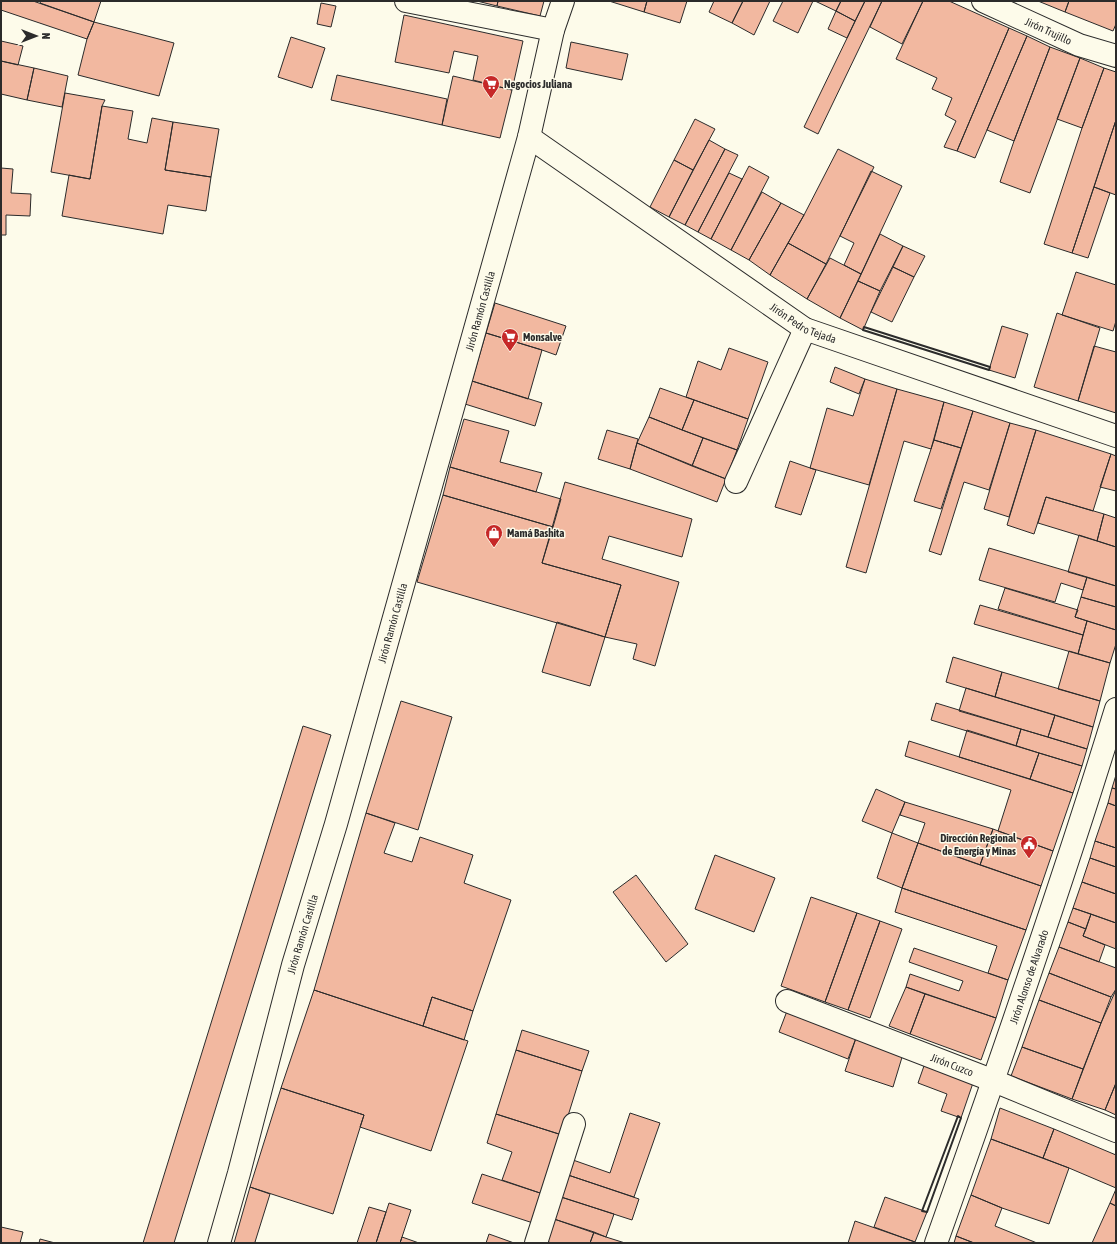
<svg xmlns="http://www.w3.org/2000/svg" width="1117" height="1244" font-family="'Asap Condensed',sans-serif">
  <rect width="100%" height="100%" fill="#fdfbea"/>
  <!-- building -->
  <path fill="#f2b8a0" stroke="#2b2b2b" d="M1,1h32l61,21 -7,17 -86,-29z
    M41,1h60l-7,21 -54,-19z
    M477,1h21l-1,5z
    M498,1h46l-4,15 -43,-10z
    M609,1h38l-3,11z
    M647,1h40l-7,22 -36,-11z
    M714,1h29l-11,22 -23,-11z
    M743,1h27l-16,34 -22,-12z
    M783,1h30l-15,32 -25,-12z
    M815,1h26l-5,10z
    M841,1h24l-10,20 -19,-10z
    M865,1h17l-64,133 -14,-7z
    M882,1h41l-21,43 -32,-17z
    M923,1h26l60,27 -52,123 -13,-4 12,-26 -11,-6 7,-17 -20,-9 5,-11 -41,-19z
    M1038,1h31l-4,11z
    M1069,1h47v23l-3,7 -48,-19z
    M321,3l15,3 -5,21 -14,-3z
    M836,11l19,10 -8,17 -19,-9z
    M404,15l119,26 -11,49 -39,-10 5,-24 -24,-5 -5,22 -54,-11z
    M94,22l80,21 -15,53 -81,-21 9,-36z
    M1009,28l18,8 -52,122 -18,-7z
    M1027,36l23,11 -36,94 -27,-11z
    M291,37l34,11 -13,40 -34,-11z
    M1,41l22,5 -5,19 -17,-4z
    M571,42l57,12 -6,26 -56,-12z
    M1050,47l30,11 -50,135 -30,-11 14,-41z
    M1080,58l24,10 -22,60 -25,-9z
    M1,61l33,7 -7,32 -26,-6z
    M34,68l34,8 -6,31 -35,-7z
    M1104,68l12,4v48l-44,133 -28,-9 38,-116z
    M337,75l110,24 -5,26 -111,-25z
    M453,76l59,14 -12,48 -58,-13z
    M65,93l40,7 -3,6 -12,73 -39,-7z
    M102,106l31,5 -5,28 19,4 5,-25 21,4 -8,48 46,7 -5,34 -38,-6 -5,29 -101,-18 7,-41 21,4z
    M695,119l20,10 -22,41 -19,-10z
    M1116,120v75l-22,-8z
    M173,122l46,7 -8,48 -46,-7z
    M709,140l16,9 -40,76 -16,-8z
    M725,149l13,6 -40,77 -13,-7z
    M838,149l36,18 -48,97 -38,-21 16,-28z
    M674,160l19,10 -24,47 -19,-10z
    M749,166l20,11 -38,73 -20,-11z
    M1,168l12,1 -2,24 20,1 -1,22 -24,-1v20h-5z
    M871,171l31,15 -41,88 -17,-9 10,-22 -14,-7z
    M729,173l13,6 -31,60 -13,-7z
    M1094,187l16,6 -22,65 -16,-5z
    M762,192l19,11 -32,57 -18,-10z
    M781,203l23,12 -34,60 -21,-15z
    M880,234l23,12 -23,45 -22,-10z
    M788,243l38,21 -19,35 -37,-24z
    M903,246l22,10 -11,21 -21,-10z
    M830,258l31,16 -21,44 -33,-19z
    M893,267l21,10 -22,45 -21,-10z
    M1076,272l40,13v36l-3,10 -51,-16z
    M858,281l22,10 -17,39 -23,-12z
    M495,303l71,23 -10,29 -14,-5 -56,-17z
    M1057,313l43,15 -22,73 -44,-14z
    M1002,326l26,8 -13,44 -26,-8z
    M486,333l56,17 -14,49 -56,-18z
    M1094,346l22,6v61l-38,-12z
    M729,348l39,14 -20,57 -62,-22 12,-36 23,9z
    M835,367l30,12 -6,15 -29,-12z
    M865,379l32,10 -28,96 -59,-17 17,-60 26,8z
    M472,381l70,22 -7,23 -70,-22z
    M660,388l34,12 -12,30 -33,-13z
    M897,389l47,13 -13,47 -27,-8 -38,132 -20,-6z
    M694,400l54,19 -11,31 -55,-20z
    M944,402l29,9 -12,37 -27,-8z
    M973,411l37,12 -21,67 -25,-8 -23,73 -12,-4z
    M649,417l54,21 -11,28 -55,-23z
    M464,419l45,12 -9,31 42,11 -6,19 -86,-25z
    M1010,423l26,7 -27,87 -25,-8z
    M607,430l31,9 -8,30 -32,-10z
    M1036,430l75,24 -18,57 -47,-14 -12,37 -27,-9z
    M703,438l34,12 -11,29 -34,-13z
    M934,440l27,8 -20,61 -27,-8z
    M637,443l89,36 -9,23 -87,-33z
    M1111,454l5,2v35l-16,-4z
    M790,461l26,9 -15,45 -26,-8z
    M450,467l111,32 -8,28 -110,-32z
    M565,482l127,37 -10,38 -73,-21 -7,23 77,23 -24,84 -22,-7 4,-15 -32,-7 16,-52 -79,-22z
    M443,495l110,32 -11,36 79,22 -16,52 -188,-55z
    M1046,497l58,17 -7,27 -59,-18z
    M1104,514l12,4v29l-19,-6z
    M1079,535l37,12v39l-48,-14z
    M989,548l98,29 -4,13 -22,-7 -6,19 -76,-22z
    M1087,577l29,9v21l-35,-10z
    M1005,588l73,22 -3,7 12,4 -4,14 -85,-26z
    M1081,597l35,10v23l-41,-13z
    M980,605l103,30 -5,19 -104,-30z
    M1087,621l29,9v14l-6,19 -32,-9z
    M557,622l48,15 -15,49 -48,-14z
    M1069,651l41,12 -10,38 -42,-12z
    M953,657l49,15 -7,25 -49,-15z
    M1002,672l98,29 -7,26 -98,-30z
    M966,688l89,27 -7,22 -89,-26z
    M401,701l51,16 -34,113 -52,-17z
    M936,703l85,26 -5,17 -85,-26z
    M1055,715l38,12 -6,22 -39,-12z
    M303,726l28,9 -157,508h-31z
    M1021,729l66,20 -5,17 -66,-20z
    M967,730l72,23 -9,26 -71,-22z
    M909,741l164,52 -20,58 -55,-20 13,-41 -106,-34z
    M1039,753l43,13 -9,27 -43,-14z
    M1116,775v14l-4,-1z
    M1112,788l4,1v17l-8,-3z
    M876,789l29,13 -13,31 -30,-12z
    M905,802l88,27 -13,36 -62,-22 7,-20 -25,-8z
    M1108,803l8,3v42l-21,-7z
    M366,813l29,10 -11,30 28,9 8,-25 53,18 -9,28 47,17 -38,111 -41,-14 -9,29 -109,-36z
    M993,829l60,22 -12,35 -61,-21z
    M892,833l26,10 -16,45 -25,-10z
    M1095,841l21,7v19l-26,-9z
    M918,843l123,43 -15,44 -124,-42z
    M715,855l60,23 -21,54 -59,-23z
    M1090,858l26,9v27l-34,-12z
    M636,875l52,69 -22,18 -53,-70z
    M1082,882l34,12v29l-43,-15z
    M902,888l124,42 -18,50 -20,-7 9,-27 -102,-34z
    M811,897l46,16 -32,89 -44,-16z
    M1073,908l18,6 -5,15 -18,-7z
    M857,913l23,8 -32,89 -23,-8z
    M1091,914l25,9v26l-33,-13z
    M880,921l22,8 -32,89 -22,-8z
    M1068,922l18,7 -3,7 22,9 -6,17 -40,-15z
    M1059,947l57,21v21l-5,8 -62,-24z
    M914,948l94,32 -12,38 -90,-31 4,-13 49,17 4,-10 -54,-19z
    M1049,973l62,24 -10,26 -62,-23z
    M906,987l19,7 -15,40 -21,-8z
    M314,990l154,51 -37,110 -71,-24 4,-12 -83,-27z
    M1115,992h1v91l-11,27 -33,-11 29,-76z
    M925,994l71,24 -15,42 -71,-26z
    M432,997l41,14 -9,29 -41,-14z
    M1039,1000l62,23 -18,46 -61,-22z
    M787,1011l69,27 -8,21 -69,-27z
    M522,1030l67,21 -7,20 -66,-21z
    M856,1038l47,16 -10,33 -48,-16z
    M1022,1047l61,22 -11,30 -61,-23z
    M516,1050l66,21 -20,64 -66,-21z
    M925,1063l49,17 -13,38 -20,-7 6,-17 -29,-11z
    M1116,1083v32l-11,-5z
    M281,1088l83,27 -31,99 -83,-27z
    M1000,1108l54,21 -11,29 -52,-19z
    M630,1113l30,10 -26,74 -66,-22 5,-15 37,13z
    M496,1114l66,21 -19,59 -41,-14 10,-28 -25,-9z
    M1054,1129l62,26v33l-47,-20 -26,-10z
    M991,1139l78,29 -20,56 -47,-16 -31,-13z
    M482,1174l61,20 -10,29 -61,-20z
    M568,1175l71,24 -7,21 -71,-23z
    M250,1187l20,7 -15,48 2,1h-23z
    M1116,1189v17l-6,-3z
    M971,1195l31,13 -7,18 42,17h-63l-18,-7z
    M561,1197l53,17 -8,23 -52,-18z
    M885,1197l42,15 -12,30 -41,-15z
    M389,1203l22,7 -11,33h-24z
    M1110,1203l6,3v37h-24z
    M369,1207l17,5 -10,31h-19z
    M554,1219l40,13 -4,11h-38l-7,-2z
    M855,1221l60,21v1h-67z
    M1,1227l22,5 -3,11h-19z
    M594,1232l12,5 19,6h-35z
    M489,1234l25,9h-28z
    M956,1236l18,7h-20z
    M402,1237l17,6h-19z
    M40,1239l15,4h-16z"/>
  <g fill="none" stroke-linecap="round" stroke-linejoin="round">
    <defs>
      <g id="street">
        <path d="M406,1l147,29"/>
        <path id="s1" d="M983,1l96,44 37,11"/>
        <path id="s2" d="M529,137l276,192 311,107"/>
        <path d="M736,482l69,-153"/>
        <path id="s3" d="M787,1001l207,80 122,50"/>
        <path id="s4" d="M219,1243l20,-70 54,-208 43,-141 193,-687 24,-107 10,-29"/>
        <path d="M536,1243l38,-119"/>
      </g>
      <g id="secondary">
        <path id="s5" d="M936,1243c63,-177 125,-355 180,-534"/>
      </g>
    </defs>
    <!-- street casing -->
    <use href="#street" stroke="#2b2b2b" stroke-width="24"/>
    <!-- secondary casing -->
    <use href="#secondary" stroke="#2b2b2b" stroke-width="24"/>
    <!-- street -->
    <use href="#street" stroke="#fdfbea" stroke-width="22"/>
    <!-- secondary -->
    <use href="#secondary" stroke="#fdfbea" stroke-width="22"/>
    <!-- wall -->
    <path stroke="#2b2b2b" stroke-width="2" d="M864,327l126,40 -1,3 -126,-40z
      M958,1116l3,2 -34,94 -5,-1z"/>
  </g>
  <!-- icons -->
  <defs>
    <symbol id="supermarket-pin" viewBox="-11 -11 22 30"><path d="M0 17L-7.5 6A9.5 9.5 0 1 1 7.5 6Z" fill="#c62828" stroke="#fdfbea"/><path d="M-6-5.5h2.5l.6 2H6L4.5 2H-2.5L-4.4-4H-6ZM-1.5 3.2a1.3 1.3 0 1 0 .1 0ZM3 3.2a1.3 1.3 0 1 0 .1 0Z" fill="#fff"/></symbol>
    <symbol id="shop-pin" viewBox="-11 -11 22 30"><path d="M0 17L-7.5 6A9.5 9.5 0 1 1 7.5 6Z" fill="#c62828" stroke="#fdfbea"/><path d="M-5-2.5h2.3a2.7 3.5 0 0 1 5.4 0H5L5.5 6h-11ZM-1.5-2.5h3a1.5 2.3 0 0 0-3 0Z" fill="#fff"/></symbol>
    <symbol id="civic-pin" viewBox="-11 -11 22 30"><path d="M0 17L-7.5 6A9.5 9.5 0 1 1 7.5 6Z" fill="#c62828" stroke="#fdfbea"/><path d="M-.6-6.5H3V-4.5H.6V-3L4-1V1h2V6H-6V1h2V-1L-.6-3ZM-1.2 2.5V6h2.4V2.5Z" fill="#fff"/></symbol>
  </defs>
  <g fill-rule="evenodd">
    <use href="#supermarket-pin" x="481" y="74" width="20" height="27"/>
    <use href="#supermarket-pin" x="500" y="327" width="20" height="27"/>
    <use href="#shop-pin" x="484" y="523" width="20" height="27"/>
    <use href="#civic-pin" x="1019" y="834" width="20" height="27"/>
  </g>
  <g text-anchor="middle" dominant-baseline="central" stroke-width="3" stroke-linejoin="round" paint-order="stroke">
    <!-- street labels -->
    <g font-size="11" fill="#2b2b2b" stroke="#fdfbea">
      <text stroke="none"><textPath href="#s1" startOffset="72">Jirón Trujillo</textPath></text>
      <text stroke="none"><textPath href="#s4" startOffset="968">Jirón Ramón Castilla</textPath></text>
      <text stroke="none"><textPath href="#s2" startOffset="332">Jirón Pedro Tejada</textPath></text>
      <text stroke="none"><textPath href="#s4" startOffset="644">Jirón Ramón Castilla</textPath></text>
      <text stroke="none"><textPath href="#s4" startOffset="320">Jirón Ramón Castilla</textPath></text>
      <text stroke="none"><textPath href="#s5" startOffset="282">Jirón Alonso de Alvarado</textPath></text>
      <text stroke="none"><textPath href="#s3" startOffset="177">Jirón Cuzco</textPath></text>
    </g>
    <!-- poi labels -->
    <g font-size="11" font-weight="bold" fill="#2b2b2b" stroke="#fdfbea" text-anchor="start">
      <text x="504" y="84">Negocios Juliana</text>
      <text x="523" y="337">Monsalve</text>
      <text x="507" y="533">Mamá Bashita</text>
      <text x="1016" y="838" text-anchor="end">Dirección Regional<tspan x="1016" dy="13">de Energía y Minas</tspan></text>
    </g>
  </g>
  <!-- border -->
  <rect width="1117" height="1244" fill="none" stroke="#2b2b2b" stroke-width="4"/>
  <!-- north arrow -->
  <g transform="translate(36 36) rotate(90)" stroke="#fdfbea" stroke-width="3" paint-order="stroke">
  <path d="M0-3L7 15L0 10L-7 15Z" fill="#2b2b2b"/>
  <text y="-6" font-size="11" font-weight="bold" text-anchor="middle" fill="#2b2b2b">N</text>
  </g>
</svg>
